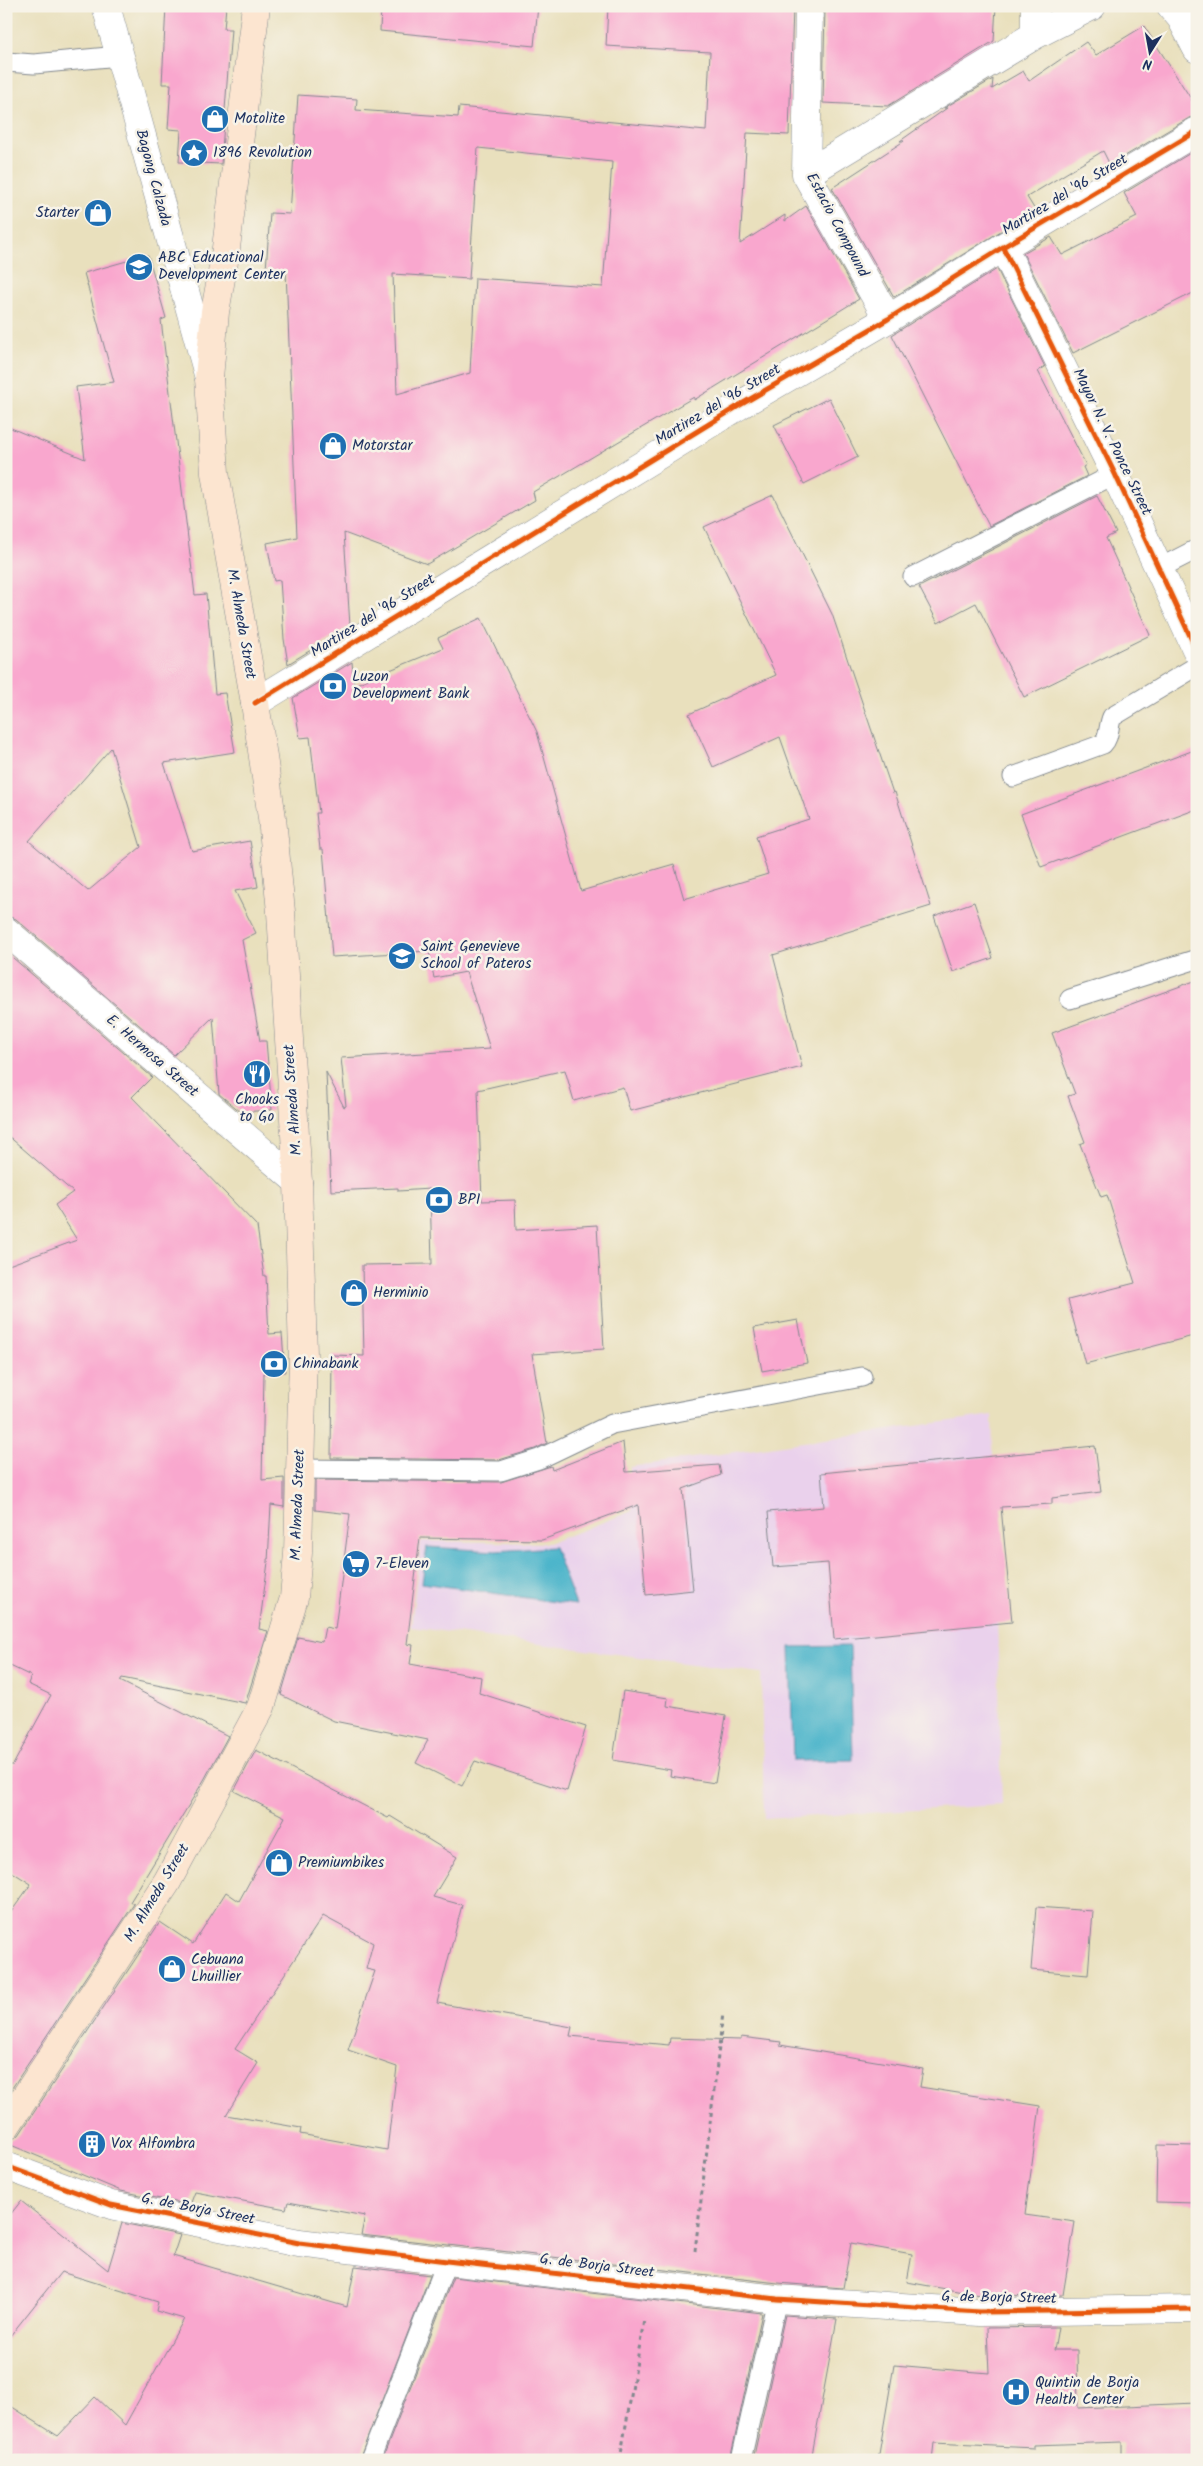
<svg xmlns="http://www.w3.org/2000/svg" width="1203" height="2466" font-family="Kalam,sans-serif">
  <rect width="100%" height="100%" fill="#f7f3e8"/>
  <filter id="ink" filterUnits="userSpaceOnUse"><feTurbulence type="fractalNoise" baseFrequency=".02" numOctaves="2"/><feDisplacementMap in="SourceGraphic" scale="10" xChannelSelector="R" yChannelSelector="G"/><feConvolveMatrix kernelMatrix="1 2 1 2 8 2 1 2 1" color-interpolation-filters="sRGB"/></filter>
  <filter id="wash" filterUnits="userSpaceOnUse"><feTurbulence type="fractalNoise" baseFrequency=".0096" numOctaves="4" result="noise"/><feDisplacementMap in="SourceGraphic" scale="20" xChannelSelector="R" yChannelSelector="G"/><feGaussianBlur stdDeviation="1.12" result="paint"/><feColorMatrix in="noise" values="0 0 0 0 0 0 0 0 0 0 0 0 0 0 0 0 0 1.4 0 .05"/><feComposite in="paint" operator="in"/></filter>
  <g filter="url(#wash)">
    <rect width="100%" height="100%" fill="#e9e0bd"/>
    <!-- built -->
    <path fill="#ead1ec" d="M992,1415l10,390 -238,14 -3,-146 -350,-46 10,-86 128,2 83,-32 -2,-44z"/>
    <!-- water -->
    <path fill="#4db5cb" stroke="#347294" d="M427,1547l69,4 58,-4 22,58 -154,-22z
      M850,1646l3,114 -60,1 -3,-114z"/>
    <g id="blocks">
      <!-- building -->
      <path fill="#f9a7ce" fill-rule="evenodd" d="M166,6h60l-2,23h7l-10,135 -42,-2 2,-32 -13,-1 3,-45h-9z
        M381,6h157l-4,40 -154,-15z
        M608,6h185l-4,129 -42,-2 -7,111 45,-29v6l21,-15 53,93 -165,101v-3l-161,95 2,8 -108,64 -83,-31 6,93 -62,38 -4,-25 -4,-59 -6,1 -7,-38 30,-6 -11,-266 -20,-1 4,-57 20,1 8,-119 59,4 -1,11 102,7 1,-10 247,24 4,-79 -104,-6zM478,148l134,14 -9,125 -128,-9 -5,95 -73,21 -4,-120 76,5z
        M825,6h171l-2,35 -106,65 -65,-3z
        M1144,26l53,82v7l-8,3 -79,47 -7,-14 -76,46 8,13 -141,87 -62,-109 72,-47h-4l47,-33h-3l49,-29 -1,10 31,-18 6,10 57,-39 10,13z
        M1197,149v142l-124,62 -50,-100 28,-16 11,18 75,-38 -13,-24z
        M148,255l18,63 -5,2 34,275 11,-1 9,100 10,-1 10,59 -71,11 28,88 58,-10 8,46 -23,4 21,42 -14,7 18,101h6l6,69 -31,2 -22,-18 -6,-77 -39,38 -158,-136 -10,-3v-490l79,33 -9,-72 38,-5 -30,-109zM111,748l30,99 -53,44 -59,-50z
        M997,269l48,98 -7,4 48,94 -3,2 4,9 -98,50 -97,-191z
        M829,398l29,59 -54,27 -30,-59z
        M773,495l59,119 61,179 2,-1 36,114 -158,49 29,112 -172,44 -7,-24 -49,14 -9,-31 -87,20 4,111 33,-1 1,30 81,-5 7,124 -72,5 15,89 -12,6 -36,11 -168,-2 1,-103 32,1 -2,-91 70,-1 -2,-75 -32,2v-3l-67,3 -5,-119 18,35 2,-1 -5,-48 149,-9 -24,-77 -32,6 -5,-27 -97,6 -9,-108h-3l-4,-36h3l-9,-76 -10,1 -7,-40 59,-36 2,23 89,-37 -5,-10 43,-20 56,114 44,159 93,-27 10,35 84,-25 -12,-38 53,-17 -29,-82 -67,30 -24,-53 87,-39 -72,-148z
        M1097,496l19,37 -10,5 44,97 -126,62 -48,-94 -38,20 -19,-36z
        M1197,749v60l-156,58 -20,-53z
        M974,902l19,56 -40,14 -19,-56z
        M6,952l146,125 -20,20 125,129 7,50h2l3,58 13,-1 3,39 -21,1 -2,107 22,-2v29l-13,-2 -3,57 -9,67 9,2 -22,70 -1,2 -123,-25 -2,3 108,55 -24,44 -74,122 4,2 -128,193v-178l25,-35 -25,-16v-103h7l38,-70 -23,-11 3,-8 -25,-12v-398l71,-26 -22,-35 18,-13 -67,-58z
        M1197,980v355l-112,29 -17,-64 67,-17 -28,-88 -6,2 -21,-53 5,-2 -17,-46 7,-2 -23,-61z
        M798,1320l9,43 -45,8 -8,-43z
        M623,1442l3,30 93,-7 2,10 -38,14 10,101 -47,5 -8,-90 -96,35 -122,-2 -13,106 6,1 -3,19 71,13 -2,16 107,34 -19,64 -92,-30 -13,25 -46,-23 12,-23 -94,-19 -53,-26 17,-58 24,5 3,-15 10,2 15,-115 -35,-4v-30l186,2 50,-16 1,4z
        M1095,1446l6,46 -49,6v6l-51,3 11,115 -178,17 -6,-76 -55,4 -5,-55 56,-5 -3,-34z
        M623,1691l45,7 -1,8 59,10 -11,67 -45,-7 1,-6 -58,-10z
        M256,1750l132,68 2,-2 67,41 -24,40 29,8 -25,98 135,24 -2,9 99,9 1,-7 71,2v-3l40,5 -1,3 143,24 -3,18 120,19 -15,109 50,7 -12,73 -78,1 -78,-14 5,-28 -61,-11 -8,45 -65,-5 -417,-48 4,-19 -77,-14 -2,7 -91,-17 -5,13 -69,-14 -115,-48 13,-8 141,-213 33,22 33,-52 13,9 46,-84 -51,-26zM323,1916l50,27 -7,26 9,2 -27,79 49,17 -10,83 -87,-16 1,-6 -75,-13 32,-52 -23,-14z
        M1036,1907l57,4 -5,64 -57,-5z
        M1157,2145l40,1v57l-41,-1z
        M21,2201l87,69 14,-47 58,12 -7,21 174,51 8,-41 75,9 -71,185h-340l-13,-10v-47l52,33 37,-39 30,28 59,-106 -28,-8 2,-9 -97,-30 -55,69v-121z
        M453,2277l309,36 -32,147h-348z
        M785,2315l52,4 -26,141h-58z
        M1058,2327l-4,23h23l1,58 119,-5v57h-75v-18l-88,3v3l-100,-5 -2,17h-54l16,-95 95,8 -2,-45z"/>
    </g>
  </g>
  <g filter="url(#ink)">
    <use href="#blocks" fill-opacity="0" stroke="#82888e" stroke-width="1"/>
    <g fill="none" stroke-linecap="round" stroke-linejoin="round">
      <defs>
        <path id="service" d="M6,62l28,2 85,-8
          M1158,569l39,-20
          M913,577l202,-103
          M1013,777l90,-33c7,-7 5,-18 9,-27l85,-51
          M1070,999l127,-40
          M299,1469l202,2 38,-12 73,-35 250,-47
          M370,2460l77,-199
          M741,2460l36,-161"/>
        <path id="minor" d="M809,6l-3,168 82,145
          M1171,6l10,12 16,31
          M1035,35l57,-29
          M806,174l229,-139v-29
          M1003,247l112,227 82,177"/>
        <path id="tertiary" d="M106,6l103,372
          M255,703l485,-298 148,-86 115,-72 194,-116
          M6,931l292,251
          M6,2166l105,39 188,38 148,18 330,38 202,13 218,-3"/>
        <path id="secondary" d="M6,2126l161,-244 94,-175 33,-109 4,-45 5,-198 -5,-173 -17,-270 -9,-94 -17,-115 -40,-230 -6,-95 6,-66 10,-56 31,-250"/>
      </defs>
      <!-- service casing -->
      <use href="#service" stroke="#82888e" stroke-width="21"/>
      <!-- minor casing -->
      <use href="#minor" stroke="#82888e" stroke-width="29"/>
      <!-- tertiary casing -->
      <use href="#tertiary" stroke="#82888e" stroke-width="29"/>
      <!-- secondary casing -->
      <use href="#secondary" stroke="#82888e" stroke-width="29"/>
      <!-- path -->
      <path stroke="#82888e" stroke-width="3" stroke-dasharray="4 4" stroke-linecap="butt" d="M695,2251l28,-238
        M620,2460l24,-140"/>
      <!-- service -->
      <use href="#service" stroke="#fff" stroke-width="19"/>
      <!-- minor -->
      <use href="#minor" stroke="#fff" stroke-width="28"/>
      <!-- tertiary -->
      <use href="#tertiary" stroke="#fff" stroke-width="28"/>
      <!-- secondary -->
      <use href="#secondary" stroke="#fce5d0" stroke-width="28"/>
      <defs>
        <path id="cycleway" d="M1003,247l112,227 82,177
          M255,703l485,-298 148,-86 115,-72 194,-116
          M6,2166l105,39 188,38 148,18 330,38 202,13 218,-3"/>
      </defs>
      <!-- cycleway casing -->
      <use href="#cycleway" stroke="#f7f3e8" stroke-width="8"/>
      <!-- cycleway -->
      <use href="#cycleway" stroke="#e8590c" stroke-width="5"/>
    </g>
  </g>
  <!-- icons -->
  <defs>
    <symbol id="shop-disc" viewBox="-11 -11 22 22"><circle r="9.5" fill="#1f6fb2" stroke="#f7f3e8"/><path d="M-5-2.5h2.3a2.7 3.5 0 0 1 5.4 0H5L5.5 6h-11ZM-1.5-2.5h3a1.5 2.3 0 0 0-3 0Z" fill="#fff"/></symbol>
    <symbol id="sight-disc" viewBox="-11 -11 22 22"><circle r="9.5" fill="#1f6fb2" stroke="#f7f3e8"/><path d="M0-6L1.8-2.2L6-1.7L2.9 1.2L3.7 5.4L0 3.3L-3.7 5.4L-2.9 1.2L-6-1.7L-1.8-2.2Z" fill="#fff"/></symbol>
    <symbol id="school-disc" viewBox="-11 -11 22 22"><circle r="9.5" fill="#1f6fb2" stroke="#f7f3e8"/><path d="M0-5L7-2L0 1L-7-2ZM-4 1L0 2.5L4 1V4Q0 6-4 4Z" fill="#fff"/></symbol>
    <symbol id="bank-disc" viewBox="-11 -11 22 22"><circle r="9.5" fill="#1f6fb2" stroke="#f7f3e8"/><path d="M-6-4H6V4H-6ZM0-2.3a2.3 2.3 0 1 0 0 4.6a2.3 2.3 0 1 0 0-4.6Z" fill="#fff"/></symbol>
    <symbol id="restaurant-disc" viewBox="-11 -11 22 22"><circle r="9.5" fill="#1f6fb2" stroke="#f7f3e8"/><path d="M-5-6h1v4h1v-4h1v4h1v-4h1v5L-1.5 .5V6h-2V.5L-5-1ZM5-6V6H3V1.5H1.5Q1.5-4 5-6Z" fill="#fff"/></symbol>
    <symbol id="supermarket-disc" viewBox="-11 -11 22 22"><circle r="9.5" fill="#1f6fb2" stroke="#f7f3e8"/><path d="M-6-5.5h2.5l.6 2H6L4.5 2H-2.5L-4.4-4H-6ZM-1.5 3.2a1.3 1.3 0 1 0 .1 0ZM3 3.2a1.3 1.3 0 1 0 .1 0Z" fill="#fff"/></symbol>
    <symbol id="building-disc" viewBox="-11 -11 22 22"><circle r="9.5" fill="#1f6fb2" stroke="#f7f3e8"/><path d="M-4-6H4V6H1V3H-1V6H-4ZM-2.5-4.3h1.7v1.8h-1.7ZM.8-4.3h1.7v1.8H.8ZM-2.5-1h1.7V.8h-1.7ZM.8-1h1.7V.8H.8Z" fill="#fff"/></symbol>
    <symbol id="hospital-disc" viewBox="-11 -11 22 22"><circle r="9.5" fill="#1f6fb2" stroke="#f7f3e8"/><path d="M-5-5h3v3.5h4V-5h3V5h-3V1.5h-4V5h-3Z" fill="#fff"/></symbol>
  </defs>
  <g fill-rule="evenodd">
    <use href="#shop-disc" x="199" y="103" width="32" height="32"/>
    <use href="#sight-disc" x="178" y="137" width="32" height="32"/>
    <use href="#shop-disc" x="82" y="197" width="32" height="32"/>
    <use href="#school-disc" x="123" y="251" width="32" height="32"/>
    <use href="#shop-disc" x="317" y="430" width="32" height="32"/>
    <use href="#bank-disc" x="317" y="670" width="32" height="32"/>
    <use href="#school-disc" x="386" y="940" width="32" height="32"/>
    <use href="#restaurant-disc" x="241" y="1058" width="32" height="32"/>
    <use href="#bank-disc" x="423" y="1184" width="32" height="32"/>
    <use href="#shop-disc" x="338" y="1277" width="32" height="32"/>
    <use href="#bank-disc" x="258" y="1348" width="32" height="32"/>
    <use href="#supermarket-disc" x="340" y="1548" width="32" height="32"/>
    <use href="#shop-disc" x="263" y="1847" width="32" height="32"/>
    <use href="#shop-disc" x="156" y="1953" width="32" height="32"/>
    <use href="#building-disc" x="76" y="2128" width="32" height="32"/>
    <use href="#hospital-disc" x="1000" y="2376" width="32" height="32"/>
  </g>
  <g text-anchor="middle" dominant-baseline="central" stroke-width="5" stroke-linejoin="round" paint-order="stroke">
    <!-- poi labels -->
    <g font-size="15" fill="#1b2f5e" stroke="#f7f3e8" text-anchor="start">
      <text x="234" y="119">Motolite</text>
      <text x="213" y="153">1896 Revolution</text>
      <text x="79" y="213" text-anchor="end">Starter</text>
      <text x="158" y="258">ABC Educational<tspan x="158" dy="17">Development Center</tspan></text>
      <text x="352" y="446">Motorstar</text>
      <text x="352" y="677">Luzon<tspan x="352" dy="17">Development Bank</tspan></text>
      <text x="421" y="947">Saint Genevieve<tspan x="421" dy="17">School of Pateros</tspan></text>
      <text x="257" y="1100" text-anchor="middle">Chooks<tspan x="257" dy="17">to Go</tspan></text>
      <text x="458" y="1200">BPI</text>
      <text x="373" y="1293">Herminio</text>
      <text x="293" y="1364">Chinabank</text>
      <text x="375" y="1564">7-Eleven</text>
      <text x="298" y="1863">Premiumbikes</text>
      <text x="191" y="1960">Cebuana<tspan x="191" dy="17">Lhuillier</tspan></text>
      <text x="111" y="2144">Vox Alfombra</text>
      <text x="1035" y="2383">Quintin de Borja<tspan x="1035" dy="17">Health Center</tspan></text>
    </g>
    <!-- street labels -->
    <g font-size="15" fill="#1b2f5e" stroke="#f7f3e8">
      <text transform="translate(153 178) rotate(75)">Bagong Calzada</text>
      <text transform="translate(1065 195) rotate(-31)">Martirez del '96 Street</text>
      <text transform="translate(837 225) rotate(62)">Estacio Compound</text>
      <text transform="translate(718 405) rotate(-31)">Martirez del '96 Street</text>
      <text transform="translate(1112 442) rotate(64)">Mayor N. V. Ponce Street</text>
      <text transform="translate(373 616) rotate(-32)">Martirez del '96 Street</text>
      <text transform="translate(241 624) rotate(80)">M. Almeda Street</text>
      <text transform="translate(152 1056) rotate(41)">E. Hermosa Street</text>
      <text transform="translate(293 1100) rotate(-94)">M. Almeda Street</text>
      <text transform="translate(298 1505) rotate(-88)">M. Almeda Street</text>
      <text transform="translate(157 1893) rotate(-59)">M. Almeda Street</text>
      <text transform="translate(198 2209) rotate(11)">G. de Borja Street</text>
      <text transform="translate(597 2266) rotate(7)">G. de Borja Street</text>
      <text transform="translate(999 2298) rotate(1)">G. de Borja Street</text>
    </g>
  </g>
  <!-- margin -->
  <rect width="1203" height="2466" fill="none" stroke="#f7f3e8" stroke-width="25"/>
  <!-- north arrow -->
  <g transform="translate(1150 52) rotate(191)" stroke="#f7f3e8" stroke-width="4" paint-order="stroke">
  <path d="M0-4L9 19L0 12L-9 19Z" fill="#1b2f5e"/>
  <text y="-8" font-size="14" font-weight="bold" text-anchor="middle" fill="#1b2f5e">N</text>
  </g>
</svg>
